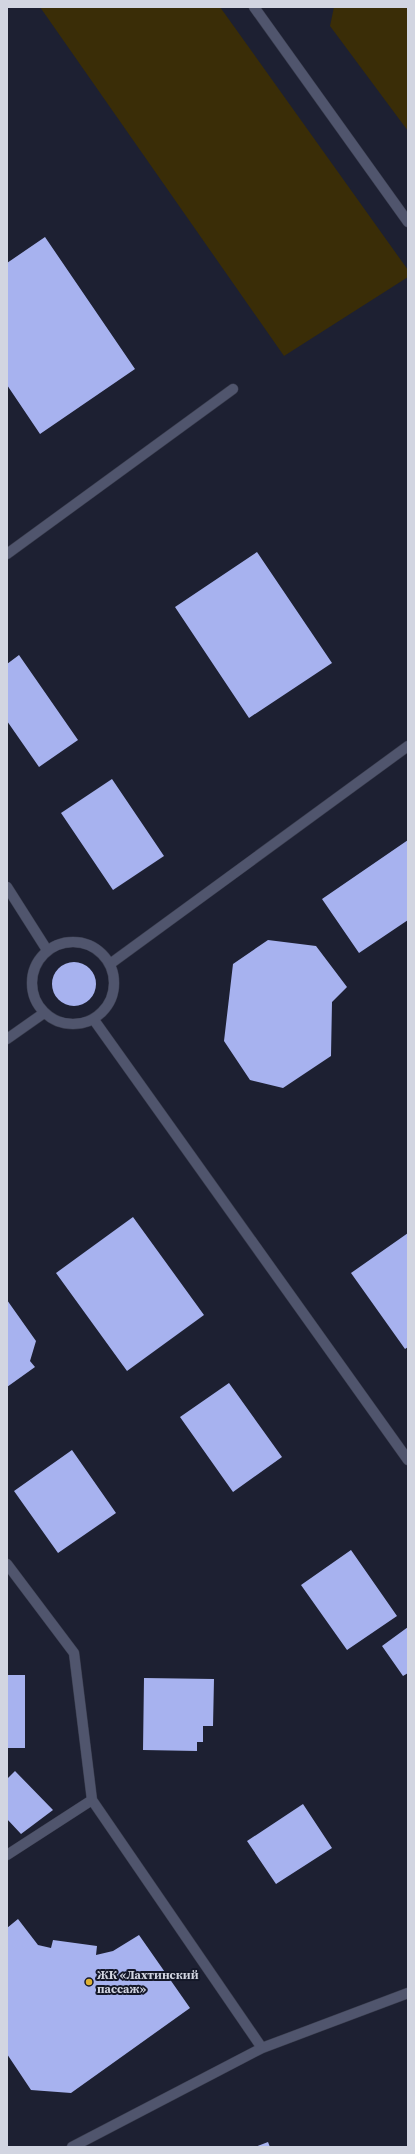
<svg xmlns="http://www.w3.org/2000/svg" width="415" height="2154" font-family="'Source Serif 4',serif">
  <rect width="100%" height="100%" fill="#1d2032"/>
  <!-- green -->
  <path fill="#3a2d07" d="M40,7h180l188,263v7l-124,79z
    M334,7h74v124l-78,-105z"/>
  <!-- building -->
  <path fill="#a7b2ef" d="M45,237l90,132 -95,65 -33,-49v-122z
    M257,552l75,111 -83,55 -74,-111z
    M19,655l59,85 -39,27 -32,-46v-57z
    M112,779l52,77 -51,34 -52,-77z
    M408,840v80l-49,33 -37,-54z
    M268,940l48,6 31,41 -15,15 -1,54 -48,32 -33,-8 -26,-39 9,-77z
    M52 984a22 22 0 1 1 44 0a22 22 0 1 1-44 0Z
    M133,1217l71,98 -77,56 -71,-98z
    M408,1233v114l-3,2 -54,-76z
    M7,1300l29,41 -6,20 5,6 -28,20z
    M229,1383l53,74 -49,35 -53,-75z
    M72,1450l44,63 -58,40 -44,-62z
    M351,1550l46,66 -50,34 -46,-65z
    M408,1627v46l-5,3 -21,-30z
    M7,1675h18v73h-18z
    M144,1678l70,1 -1,47h-10v16h-6v9l-54,-1z
    M15,1771l38,39 -32,24 -14,-15v-40z
    M303,1804l29,44 -56,36 -29,-43z
    M18,1919l20,26 13,3 2,-8 44,6 -1,9 17,-4 26,-16 51,73 -119,85 -40,-3 -24,-36v-126z
    M268,2142l2,5h-15z"/>
  <g fill="none" stroke-linecap="round" stroke-linejoin="round">
    <defs>
      <path id="lane" d="M254,7l154,215
        M7,554l226,-165
        M7,887l40,63
        M32 983a41 41 0 1 1 82 0a41 41 0 1 1-82 0Z
        M110,964l298,-218
        M94,1020l314,440
        M7,1039l37,-26
        M7,1564l67,89 18,147 170,248
        M7,1855l85,-55
        M72,2147l190,-99 146,-55"/>
    </defs>
    <!-- lane casing -->
    <use href="#lane" stroke="#3a3d4e" stroke-width="11"/>
    <!-- lane -->
    <use href="#lane" stroke="#50556d" stroke-width="10"/>
  </g>
  <!-- markers -->
  <circle fill="#ddb133" stroke="#141728" stroke-width="1.5" cx="89" cy="1982" r="4"/>
  <g text-anchor="middle" dominant-baseline="central" stroke-width="4" stroke-linejoin="round" paint-order="stroke">
    <!-- poi labels -->
    <g font-size="12" font-weight="bold" fill="#d2d5e1" stroke="#141728" text-anchor="start">
      <text x="97" y="1975">ЖК «Лахтинский<tspan x="97" dy="14">пассаж»</tspan></text>
    </g>
  </g>
  <!-- border -->
  <rect width="415" height="2154" fill="none" stroke="#d2d5e1" stroke-width="16"/>
</svg>
